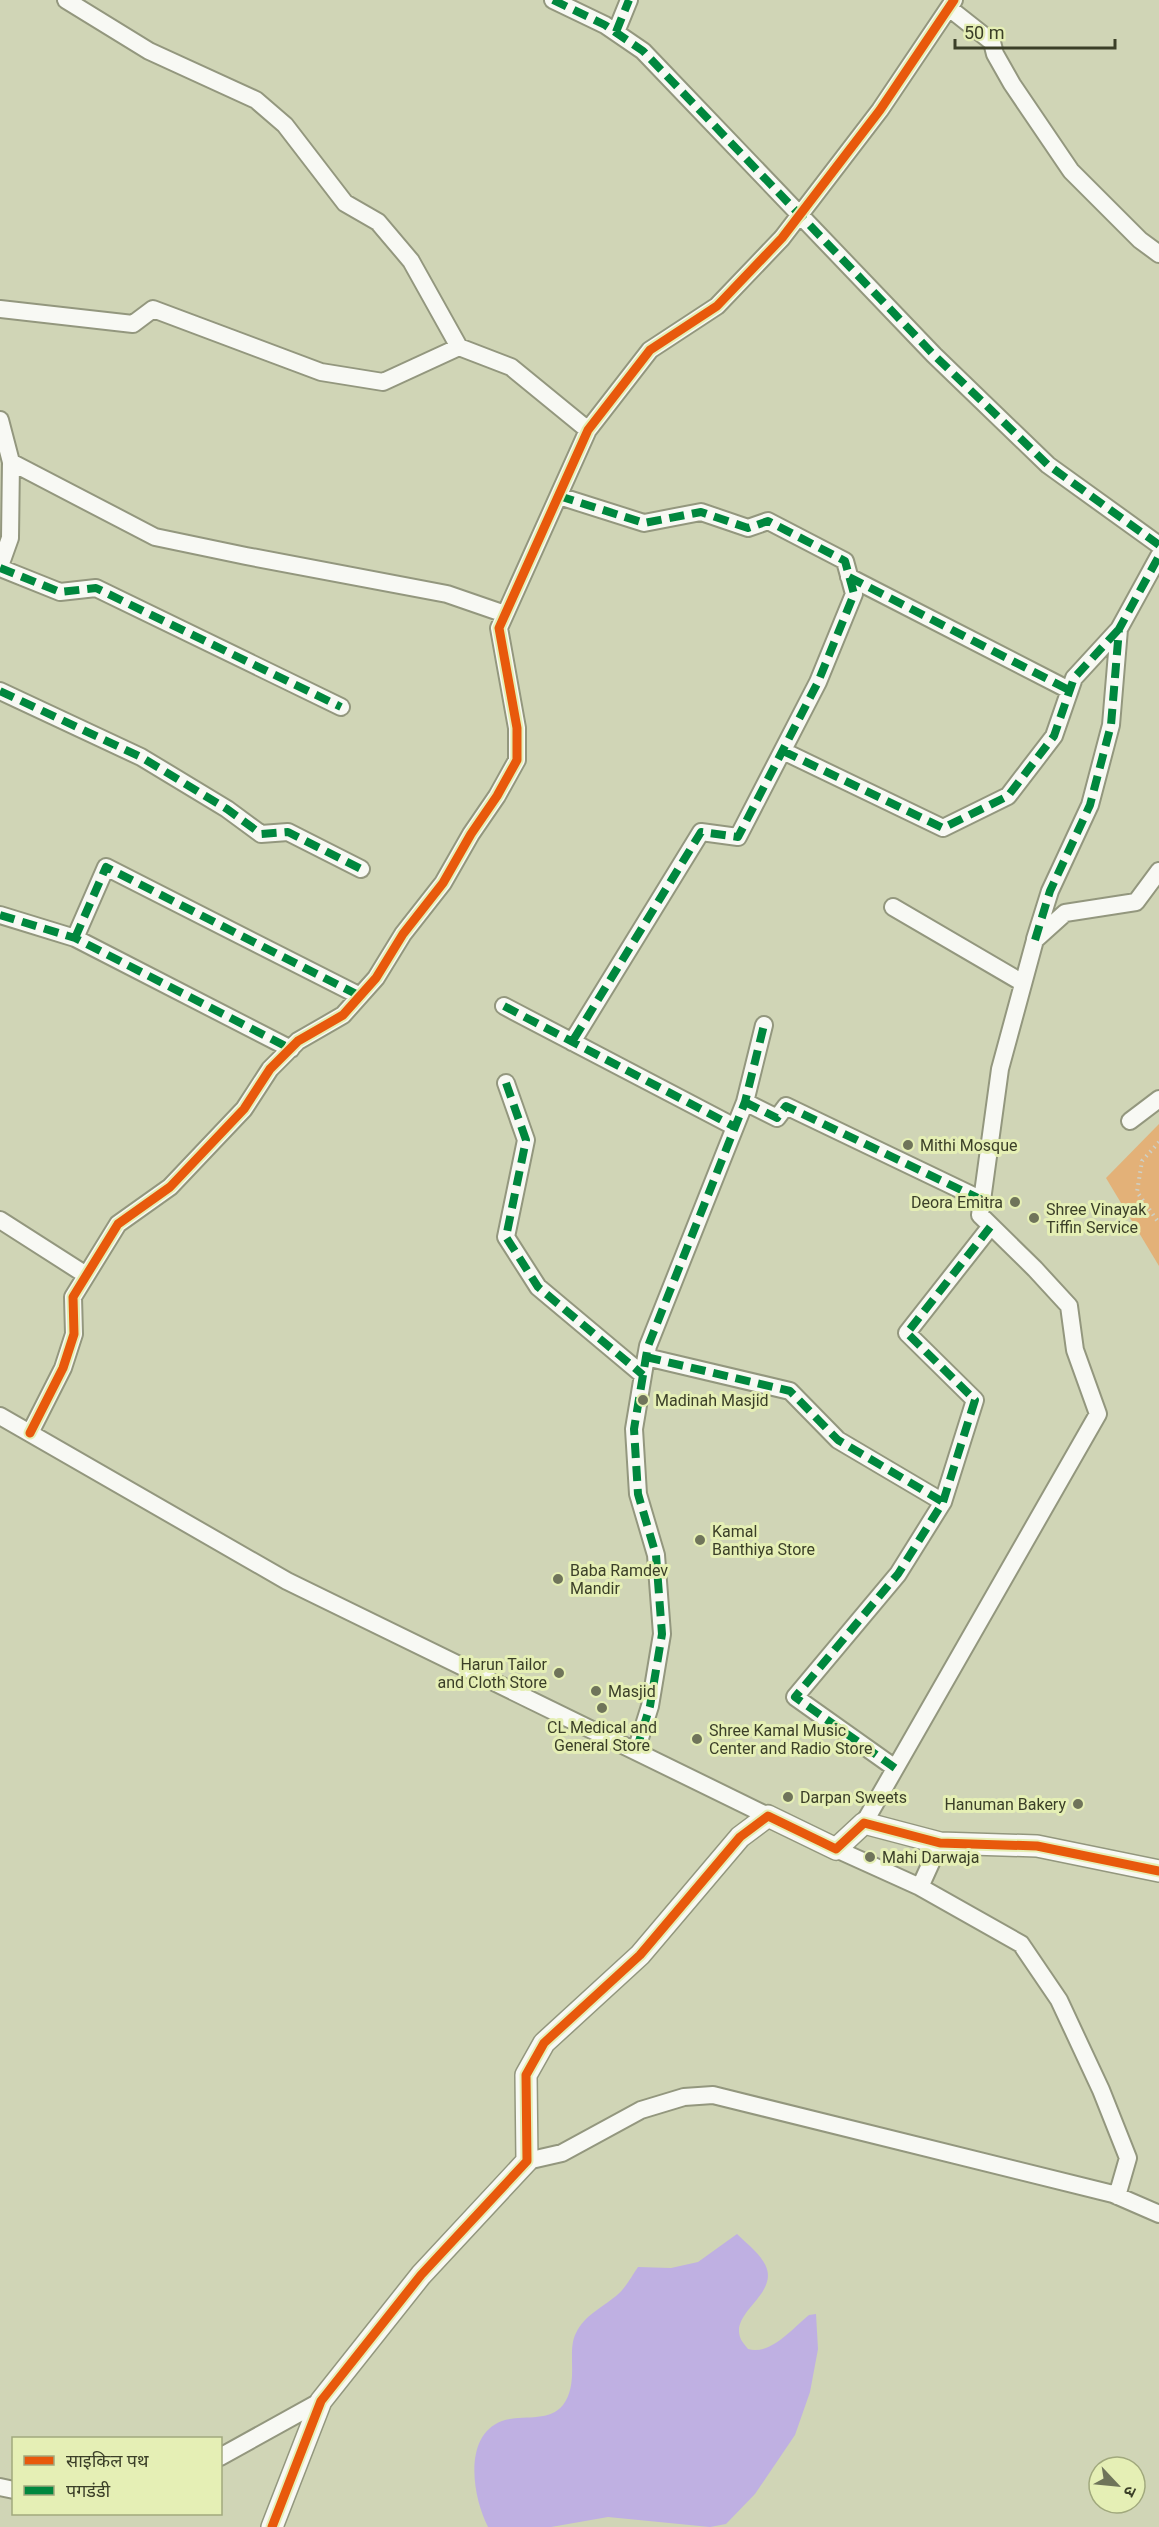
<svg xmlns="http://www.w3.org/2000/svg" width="1159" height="2527" font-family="Roboto,'Noto Sans Devanagari',sans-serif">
  <rect width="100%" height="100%" fill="#d0d5b6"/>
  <!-- green -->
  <path fill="#e3b178" d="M1159,1124v142l-53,-88z"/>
  <!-- water -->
  <path fill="#bfb0e2" d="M737,2234c8,8 20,17 26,27 21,31 -32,49 -23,76 1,4 5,8 8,12 22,7 45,-21 61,-34l7,-1 2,35 -8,43 -15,43 -40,59 -29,30 -16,3 -102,-10 -57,10h-63c-15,-29 -26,-91 14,-106 19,-7 47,2 61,-16 17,-23 3,-53 13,-72 9,-18 24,-24 40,-37 9,-7 15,-19 22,-29l33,1 27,-6z"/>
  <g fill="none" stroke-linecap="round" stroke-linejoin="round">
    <defs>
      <path id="minor" d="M66,0l83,51 107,49 29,25 60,78 33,19 33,39 48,86
        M553,0l52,25 38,26 291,304 114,110 111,80
        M949,8l43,34 3,12 17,30 59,87 69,69 19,14
        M616,32l13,-32
        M0,309l133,15 20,-15 168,63 62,10 76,-35 52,20 77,63
        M0,420l11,42 -1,76 -10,28
        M11,462l144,75 91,19 201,38 58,20
        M559,496l85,27 57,-11 47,16 20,-7 77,40 9,33 -36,88 -80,155 -37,-5 -129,210
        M0,568l60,24 36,-4 245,119
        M849,577l220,113
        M0,691l141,66 86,52 34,25 27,-2 73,37
        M783,751l160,77 65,-32 46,-60 20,-58 45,-49
        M893,907l130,76
        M0,915l75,23 216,111
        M75,938l31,-71 254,129
        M1035,939l15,-48 40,-86 21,-80 8,-96 40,-73
        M504,1006l231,121
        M506,1083l20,57 -20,97 32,50 105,88
        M745,1102l32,16 9,-12 196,94
        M1130,1121l29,-22
        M0,1220l86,55
        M646,1357l144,34 48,49 105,62
        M0,1416l287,165 481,235
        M30,1433l33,-65 11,-34 -1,-37 45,-73 52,-37 74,-78 26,-40 28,-28 45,-26 33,-37 27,-44 40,-51 28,-49 26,-38 20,-36v-32l-18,-100 89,-198 62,-80 67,-44 65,-68 98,-128 74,-110
        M636,1751l14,-45 12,-72 -6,-79 -18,-61 -4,-65 12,-72 2,-11 97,-244 19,-77
        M895,1768l-100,-71 103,-123 45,-72 32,-102 -68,-67 84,-107
        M864,1823l234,-409 -23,-64 -6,-44 -34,-37 -55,-54 20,-146 35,-129 30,-27 71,-11 23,-31
        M836,1849l84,38 20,-44
        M920,1887l101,57 38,56 42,90 27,68 -11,38
        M527,2161l35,-8 79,-43 43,-13 29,-2 400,99 46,20
        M220,2457l101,-56
        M0,2487l14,3"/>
      <path id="tertiary" d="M272,2527l49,-126 100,-126 106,-114 -1,-86 18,-32 96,-88 100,-118 28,-21 68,33 28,-26 76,20 97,3 122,25"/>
    </defs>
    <!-- minor casing -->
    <use href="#minor" stroke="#93977e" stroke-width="20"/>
    <!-- tertiary casing -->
    <use href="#tertiary" stroke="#93977e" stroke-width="24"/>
    <!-- path -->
    <path stroke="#ced0c6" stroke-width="4" stroke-dasharray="1.5 4.5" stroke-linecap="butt" d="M1159,1142l-17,19 -5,31 22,31"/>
    <!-- minor -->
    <use href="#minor" stroke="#f8f9f4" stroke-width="16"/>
    <!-- tertiary -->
    <use href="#tertiary" stroke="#f8f9f4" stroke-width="21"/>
    <!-- quiet -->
    <path stroke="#00873e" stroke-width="8" stroke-dasharray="15 8" stroke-linecap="butt" d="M553,0l52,25 38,26 291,304 114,110 111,80
      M616,32l13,-32
      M559,496l85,27 57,-11 47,16 20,-7 77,40 9,33 -36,88 -80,155 -37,-5 -129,210
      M0,568l60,24 36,-4 245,119
      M849,577l220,113
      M0,691l141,66 86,52 34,25 27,-2 73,37
      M783,751l160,77 65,-32 46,-60 20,-58 45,-49
      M0,915l75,23 216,111
      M75,938l31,-71 254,129
      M1035,940l15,-49 40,-86 21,-80 8,-96 40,-73
      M504,1006l231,121
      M506,1083l20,57 -20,97 32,50 105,88
      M745,1102l32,16 9,-12 196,94
      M646,1357l144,34 48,49 105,62
      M636,1751l14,-45 12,-72 -6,-79 -18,-61 -4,-65 12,-72 2,-11 97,-244 19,-77
      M895,1768l-100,-71 103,-123 45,-72 32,-102 -68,-67 84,-107"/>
    <defs>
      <path id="cycleway" d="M30,1433l33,-65 11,-34 -1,-37 45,-73 52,-37 74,-78 26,-40 28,-28 45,-26 33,-37 27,-44 40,-51 28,-49 26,-38 20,-36v-32l-18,-100 89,-198 62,-80 67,-44 65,-68 98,-128 74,-110
        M272,2527l49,-126 100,-126 106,-114 -1,-86 18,-32 96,-88 100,-118 28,-21 68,33 28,-26 76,20 97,3 122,25"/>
    </defs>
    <!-- cycleway casing -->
    <use href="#cycleway" stroke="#e5efb5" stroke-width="13"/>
    <!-- cycleway -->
    <use href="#cycleway" stroke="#e8590c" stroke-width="9"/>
  </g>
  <!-- markers -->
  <g fill="#6f745a" stroke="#e5efb5" stroke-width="2">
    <circle cx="908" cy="1145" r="6"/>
    <circle cx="1015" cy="1202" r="6"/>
    <circle cx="1034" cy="1218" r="6"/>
    <circle cx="643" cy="1400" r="6"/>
    <circle cx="700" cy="1540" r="6"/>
    <circle cx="558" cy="1579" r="6"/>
    <circle cx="559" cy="1673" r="6"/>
    <circle cx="596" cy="1691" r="6"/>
    <circle cx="602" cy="1708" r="6"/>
    <circle cx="697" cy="1739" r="6"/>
    <circle cx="788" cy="1797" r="6"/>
    <circle cx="1078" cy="1804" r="6"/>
    <circle cx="870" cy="1857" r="6"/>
  </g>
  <g text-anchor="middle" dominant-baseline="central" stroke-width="6" stroke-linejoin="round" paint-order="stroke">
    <!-- poi labels -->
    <g font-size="16" fill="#3b3f28" stroke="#e5efb5" text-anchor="start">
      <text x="920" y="1145">Mithi Mosque</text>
      <text x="1003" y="1202" text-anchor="end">Deora Emitra</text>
      <text x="1046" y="1209">Shree Vinayak<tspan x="1046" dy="18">Tiffin Service</tspan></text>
      <text x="655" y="1400">Madinah Masjid</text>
      <text x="712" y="1531">Kamal<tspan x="712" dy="18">Banthiya Store</tspan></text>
      <text x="570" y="1570">Baba Ramdev<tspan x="570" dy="18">Mandir</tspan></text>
      <text x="547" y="1664" text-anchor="end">Harun Tailor<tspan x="547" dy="18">and Cloth Store</tspan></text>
      <text x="608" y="1691">Masjid</text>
      <text x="602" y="1727" text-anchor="middle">CL Medical and<tspan x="602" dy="18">General Store</tspan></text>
      <text x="709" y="1730">Shree Kamal Music<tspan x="709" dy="18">Center and Radio Store</tspan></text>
      <text x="800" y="1797">Darpan Sweets</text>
      <text x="1066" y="1804" text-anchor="end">Hanuman Bakery</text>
      <text x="882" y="1857">Mahi Darwaja</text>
    </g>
  </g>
  <!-- legend -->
  <rect x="12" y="2437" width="210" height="78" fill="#e5efb5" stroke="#a1a97d" stroke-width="1.5"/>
  <rect x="24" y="2456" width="30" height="9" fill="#e8590c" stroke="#a1a97d" stroke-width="1.5"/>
  <text x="66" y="2467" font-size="18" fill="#3b3f28">साइकिल पथ</text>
  <rect x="24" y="2486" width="30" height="9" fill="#00873e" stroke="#a1a97d" stroke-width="1.5"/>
  <text x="66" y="2497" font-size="18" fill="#3b3f28">पगडंडी</text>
  <!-- north arrow -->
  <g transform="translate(1117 2485) rotate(116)"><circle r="28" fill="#e5efb5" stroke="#a1a97d" stroke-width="1.5"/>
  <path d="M0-4.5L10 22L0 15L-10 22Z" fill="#6f745a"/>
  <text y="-9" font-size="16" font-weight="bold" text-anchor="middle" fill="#3b3f28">उ</text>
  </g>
  <!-- scale -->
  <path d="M955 39v9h160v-9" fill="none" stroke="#3b3f28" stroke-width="3"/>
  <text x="964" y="39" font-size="18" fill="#3b3f28" stroke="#e5efb5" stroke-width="4.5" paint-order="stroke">50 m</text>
</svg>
